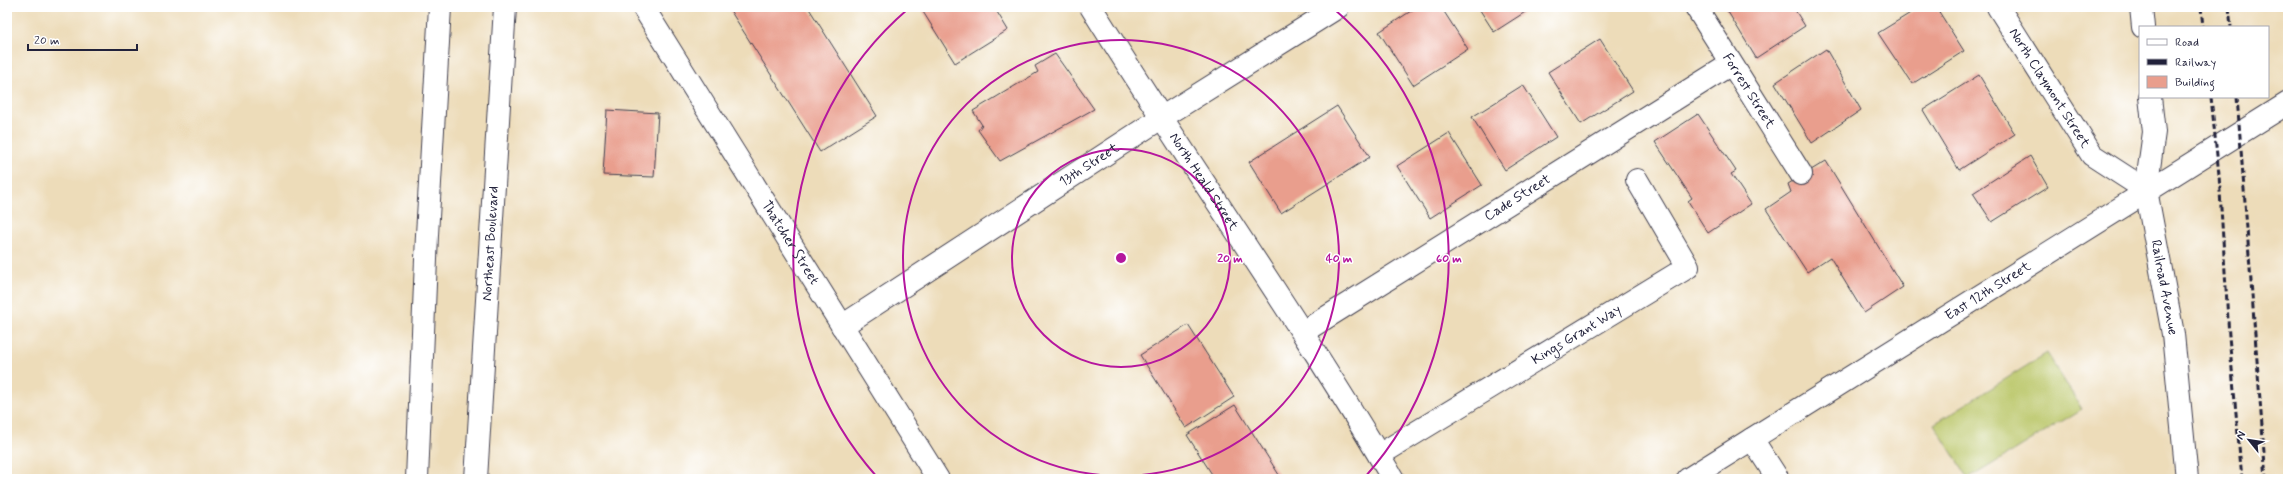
<svg xmlns="http://www.w3.org/2000/svg" width="2295" height="486" font-family="Mynerve,sans-serif">
  <rect width="100%" height="100%" fill="#fff"/>
  <filter id="ink" filterUnits="userSpaceOnUse"><feTurbulence type="fractalNoise" baseFrequency=".025" numOctaves="2"/><feDisplacementMap in="SourceGraphic" scale="8" xChannelSelector="R" yChannelSelector="G"/><feConvolveMatrix kernelMatrix="1 2 1 2 8 2 1 2 1" color-interpolation-filters="sRGB"/></filter>
  <filter id="wash" filterUnits="userSpaceOnUse"><feTurbulence type="fractalNoise" baseFrequency=".012" numOctaves="4" result="noise"/><feDisplacementMap in="SourceGraphic" scale="16" xChannelSelector="R" yChannelSelector="G"/><feGaussianBlur stdDeviation="0.9" result="paint"/><feColorMatrix in="noise" values="0 0 0 0 0 0 0 0 0 0 0 0 0 0 0 0 0 1.4 0 .05"/><feComposite in="paint" operator="in"/></filter>
  <g filter="url(#wash)">
    <rect width="100%" height="100%" fill="#eddcb9"/>
    <!-- pitch -->
    <path fill="#bac667" stroke="#6e7451" d="M2047,353l35,56 -114,70 -34,-55z"/>
    <g id="blocks">
      <!-- building -->
      <path fill="#e99e8d" d="M728,7h80l69,109 -57,36z
        M920,7h74l14,23 -53,33z
        M1417,7h24l27,42 -55,36 -34,-53z
        M1478,7h55l-39,25z
        M1725,7h68l12,19 -49,32z
        M1920,7h16l28,44 -52,33 -34,-51z
        M1600,39l33,52 -52,33 -33,-52z
        M1826,49l35,61 -49,33 -37,-60z
        M1055,54l39,55 -94,52 -22,-31 4,-5 -9,-14 65,-39 -3,-6z
        M1979,75l36,59 -56,36 -36,-60z
        M1523,85l33,52 -51,33 -33,-53z
        M1337,106l33,51 -89,56 -32,-51z
        M607,110l51,3 -4,64 -51,-2z
        M1698,114l38,57 -5,3 20,30 -43,29 -20,-32 4,-3 -37,-56z
        M1449,133l33,52 -52,33 -33,-52z
        M2030,156l18,31 -56,35 -19,-29z
        M1826,161l77,126 -39,26 -34,-56 -23,15 -41,-63 25,-17 -3,-8z
        M1188,325l46,72 -48,31 -46,-73z
        M1235,405l46,73 -2,1h-64l-28,-44z"/>
    </g>
  </g>
  <g filter="url(#ink)">
    <use href="#blocks" fill-opacity="0" stroke="#403e4e" stroke-width="1"/>
    <g fill="none" stroke-linecap="round" stroke-linejoin="round">
      <defs>
        <g id="minor">
          <path id="s1" d="M643,7l295,472"/>
          <path id="s2" d="M1091,7c99,159 207,311 302,472"/>
          <path id="s3" d="M1696,7l105,167"/>
          <path id="s4" d="M1998,7l94,148 54,35"/>
          <path d="M2141,7l2,20"/>
          <path id="s5" d="M2150,97l4,35 -8,58 27,144 14,145"/>
          <path id="s6" d="M842,326l319,-208 177,-111"/>
          <path id="s7" d="M1303,332l428,-268"/>
          <path d="M1752,439l26,40"/>
          <path id="s8" d="M1379,455l309,-188 -51,-87"/>
        </g>
        <g id="secondary">
          <path id="s9" d="M1688,479l600,-376"/>
        </g>
        <g id="primary">
          <path d="M417,479l10,-244 13,-228"/>
          <path id="s10" d="M476,479l29,-472"/>
        </g>
      </defs>
      <!-- minor casing -->
      <use href="#minor" stroke="#403e4e" stroke-width="24"/>
      <!-- secondary casing -->
      <use href="#secondary" stroke="#403e4e" stroke-width="24"/>
      <!-- primary casing -->
      <use href="#primary" stroke="#403e4e" stroke-width="24"/>
      <!-- minor -->
      <use href="#minor" stroke="#fff" stroke-width="22"/>
      <!-- secondary -->
      <use href="#secondary" stroke="#fff" stroke-width="22"/>
      <!-- primary -->
      <use href="#primary" stroke="#fff" stroke-width="22"/>
      <!-- rail -->
      <path stroke="#22223b" stroke-width="3" stroke-dasharray="6 3" stroke-linecap="butt" d="M2201,7l2,20
        M2229,7l2,20
        M2211,97l8,78 10,161 13,143
        M2237,97l29,382"/>
    </g>
  </g>
  <!-- distance rings -->
  <g fill="none" stroke="#b5179e" stroke-width="2">
    <circle cx="1121" cy="258" r="109"/>
    <circle cx="1121" cy="258" r="218"/>
    <path d="M877 477A328 328 0 0 1 908 9M1334 9A328 328 0 0 1 1365 477"/>
  </g>
  <g text-anchor="middle" dominant-baseline="central" stroke-width="3" stroke-linejoin="round" paint-order="stroke">
    <!-- street labels -->
    <g font-size="14" fill="#22223b" stroke="#fff">
      <text stroke="none"><textPath href="#s4" startOffset="96">North Claymont Street</textPath></text>
      <text stroke="none"><textPath href="#s3" startOffset="99">Forrest Street</textPath></text>
      <text stroke="none"><textPath href="#s6" startOffset="295">13th Street</textPath></text>
      <text stroke="none"><textPath href="#s2" startOffset="208">North Heald Street</textPath></text>
      <text stroke="none"><textPath href="#s7" startOffset="253">Cade Street</textPath></text>
      <text stroke="none"><textPath href="#s10" startOffset="236">Northeast Boulevard</textPath></text>
      <text stroke="none"><textPath href="#s1" startOffset="278">Thatcher Street</textPath></text>
      <text stroke="none"><textPath href="#s5" startOffset="193">Railroad Avenue</textPath></text>
      <text stroke="none"><textPath href="#s9" startOffset="354">East 12th Street</textPath></text>
      <text stroke="none"><textPath href="#s8" startOffset="231">Kings Grant Way</textPath></text>
    </g>
  </g>
  <circle cx="1121" cy="258" r="6" fill="#b5179e" stroke="#fff" stroke-width="2"/>
  <g font-size="12" text-anchor="middle" font-weight="bold" fill="#b5179e" stroke="#fff" stroke-width="3" stroke-linejoin="round" paint-order="stroke">
    <text x="1230" y="262">20 m</text>
    <text x="1339" y="262">40 m</text>
    <text x="1449" y="262">60 m</text>
  </g>
  <!-- margin -->
  <rect width="2295" height="486" fill="none" stroke="#fff" stroke-width="24"/>
  <!-- legend -->
  <rect x="2139" y="26" width="130" height="72" fill="#ffffff" stroke="#a7a7b1"/>
  <rect x="2147" y="39" width="20" height="6" fill="#ffffff" stroke="#a7a7b1"/>
  <text x="2175" y="46" font-size="12" fill="#22223b">Road</text>
  <rect x="2147" y="59" width="20" height="6" fill="#22223b" stroke="#a7a7b1"/>
  <text x="2175" y="66" font-size="12" fill="#22223b">Railway</text>
  <rect x="2147" y="76" width="20" height="12" fill="#e99e8d" stroke="#a7a7b1"/>
  <text x="2175" y="86" font-size="12" fill="#22223b">Building</text>
  <!-- north arrow -->
  <g transform="translate(2249 440) rotate(300)" stroke="#ffffff" stroke-width="3" paint-order="stroke">
  <path d="M0-3L7 15L0 10L-7 15Z" fill="#22223b"/>
  <text y="-6" font-size="11" font-weight="bold" text-anchor="middle" fill="#22223b">N</text>
  </g>
  <!-- scale -->
  <path d="M28 44v6h109v-6" fill="none" stroke="#22223b" stroke-width="2"/>
  <text x="34" y="44" font-size="12" fill="#22223b" stroke="#ffffff" stroke-width="3" paint-order="stroke">20 m</text>
</svg>
